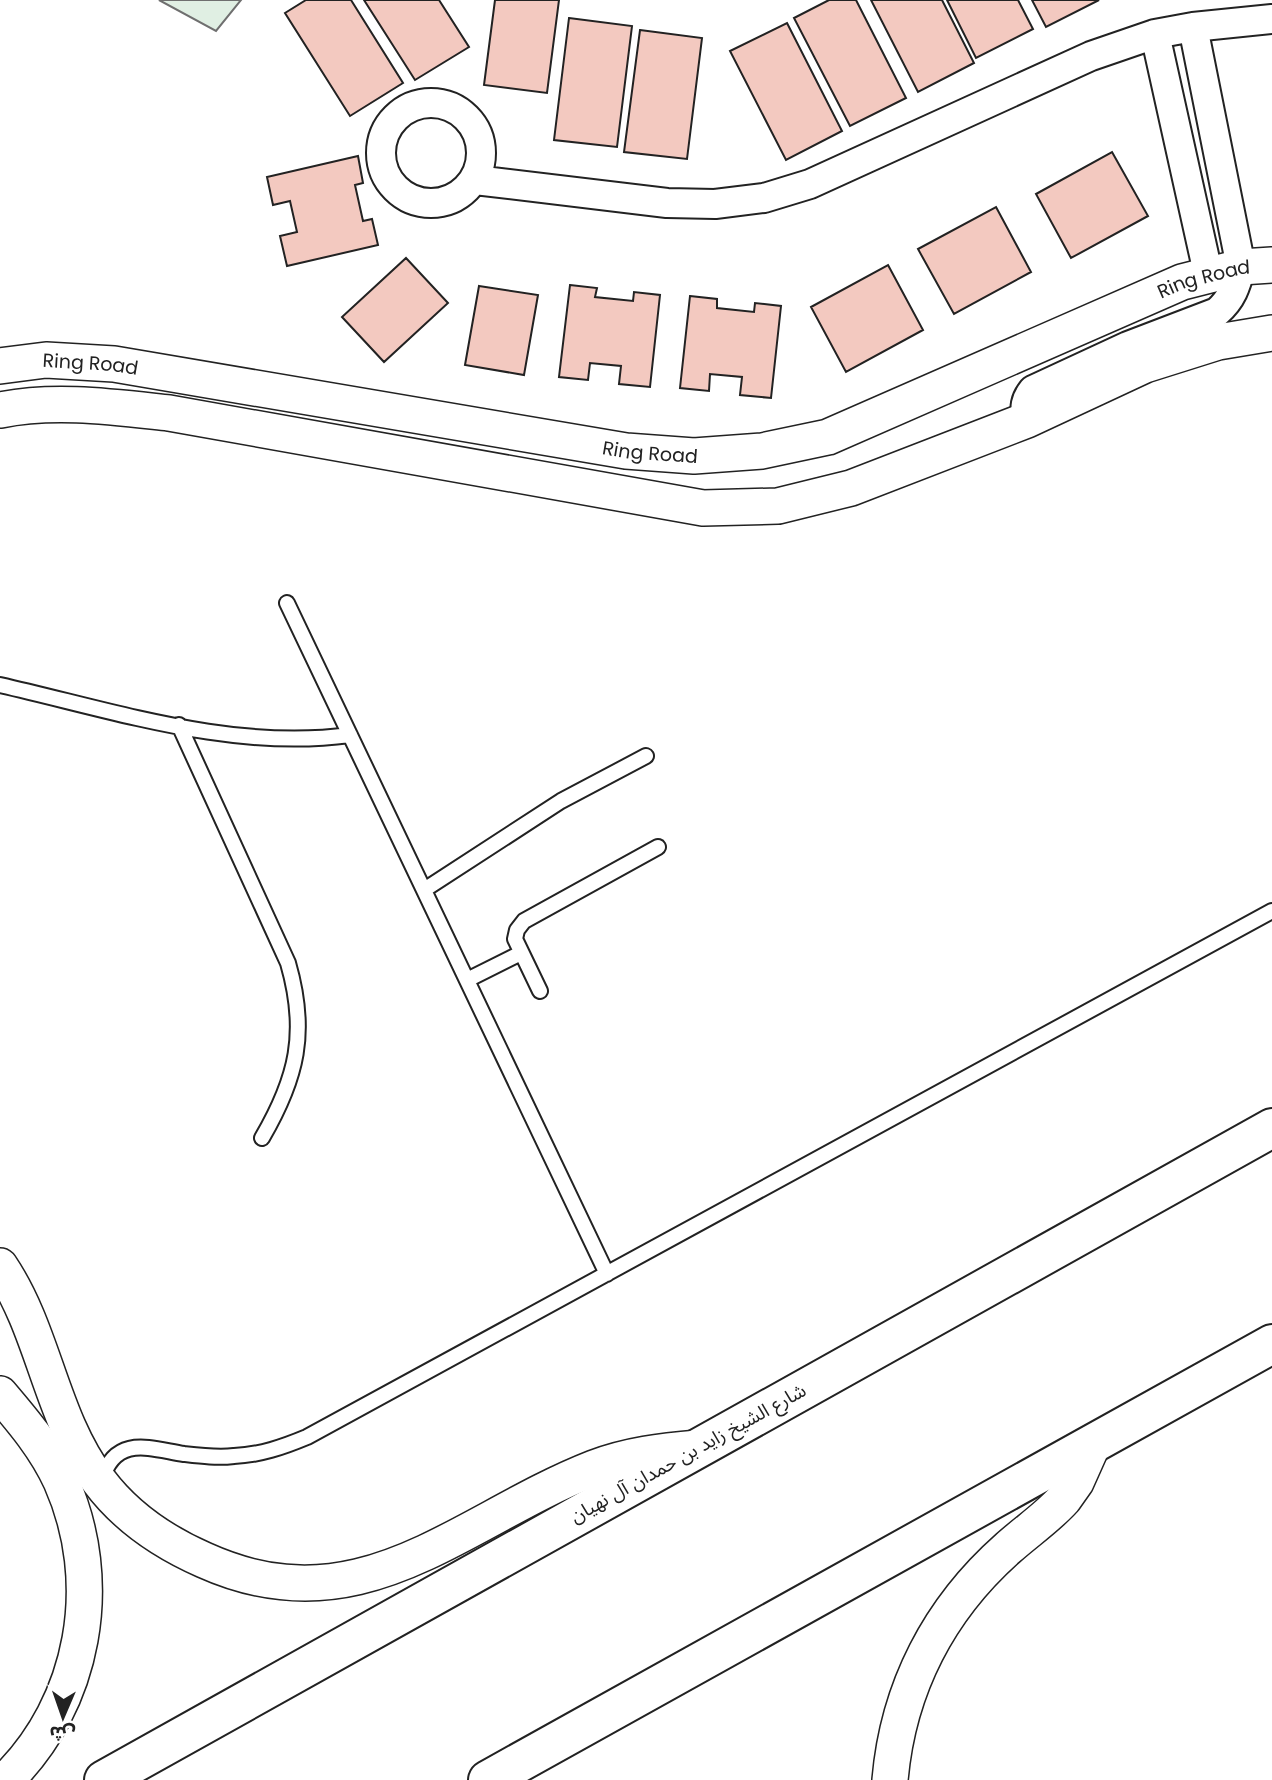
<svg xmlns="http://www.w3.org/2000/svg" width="1272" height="1780" font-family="Poppins,'Noto Sans Arabic',sans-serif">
  <rect width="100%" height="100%" fill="#fff"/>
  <!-- green -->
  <path fill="#e0efe3" stroke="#6f6f6f" stroke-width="2" d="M159,0h82l-25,31z"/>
  <!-- building -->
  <path fill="#f3c9c0" stroke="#222" stroke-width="2" d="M306,0h45l52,83 -53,33 -65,-103z
    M364,0h75l30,47 -54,33z
    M495,0h64l-12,93 -63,-8z
    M829,0h27l50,98 -56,28 -56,-108z
    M871,0h71l32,63 -56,29z
    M947,0h71l15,29 -57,29z
    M1032,0h67l-53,27z
    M569,18l63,8 -15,121 -63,-7z
    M787,23l55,108 -56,29 -56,-109z
    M640,30l62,8 -15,121 -63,-7z
    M1112,152l36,64 -77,42 -35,-64z
    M358,156l5,27 -8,2 8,36 9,-2 6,26 -91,21 -7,-30 17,-4 -7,-31 -17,4 -6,-28z
    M996,207l35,65 -77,42 -36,-65z
    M406,258l42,45 -64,59 -42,-45z
    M888,265l35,65 -77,42 -35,-65z
    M570,285l27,3 -2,9 38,4 1,-9 26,3 -10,92 -31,-3 2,-18 -31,-3 -2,17 -29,-3z
    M479,286l59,9 -14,80 -59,-10z
    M690,296l27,3v9l37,4 1,-9 26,3 -10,92 -31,-3 2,-18 -32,-3 -1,17 -29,-3z"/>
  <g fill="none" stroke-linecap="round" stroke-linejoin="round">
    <defs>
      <path id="service" d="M287,603l320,671
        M0,685c115,26 232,66 350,50
        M179,725l109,238c20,69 9,115 -26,175
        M424,890l137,-89 85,-45
        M467,980l54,-27
        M540,991l-25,-52 2,-9 7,-9 134,-74
        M102,1479c14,-45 49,-30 82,-25 17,2 33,4 50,2 26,-1 49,-9 73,-19l965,-526"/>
      <path id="minor" d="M1155,34l53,239
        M381 153a50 50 0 1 1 100 0a50 50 0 1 1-100 0Z
        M475,180l192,23 48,1 49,-6 46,-14 281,-128 64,-22 38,-7 79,-8
        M1027,420c-3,-13 -2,-20 6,-30l95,-44 89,-34c15,-13 19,-26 24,-45l-48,-240"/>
      <g id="tertiary">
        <path id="s1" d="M0,366l46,-6 68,4 512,87 68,5 68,-5 66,-14 354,-155 59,-15 31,-2"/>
        <path d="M0,410c55,-11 113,-3 169,3l534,95 75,-2 73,-18 176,-68 118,-55 73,-23 54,-9"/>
        <path d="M0,1266c45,67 50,150 99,215 27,36 64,61 105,79 157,71 255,-39 390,-92 34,-13 68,-17 104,-20"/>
        <path d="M0,1394c23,27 46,54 61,87 45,101 24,222 -55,299"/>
        <path d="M890,1780c8,-92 49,-171 118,-232 19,-17 40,-31 56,-49l12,-17 17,-38"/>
      </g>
      <path id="primary" d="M104,1780l1168,-652
        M488,1780l784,-436"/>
    </defs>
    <!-- service casing -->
    <use href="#service" stroke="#222" stroke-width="18"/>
    <!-- minor casing -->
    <use href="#minor" stroke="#222" stroke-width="32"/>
    <!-- tertiary casing -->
    <use href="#tertiary" stroke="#222" stroke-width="38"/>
    <!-- primary casing -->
    <use href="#primary" stroke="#222" stroke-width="42"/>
    <!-- service -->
    <use href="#service" stroke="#fff" stroke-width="14"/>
    <!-- minor -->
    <use href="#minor" stroke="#fff" stroke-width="28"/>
    <!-- tertiary -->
    <use href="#tertiary" stroke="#fff" stroke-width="35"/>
    <!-- primary -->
    <use href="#primary" stroke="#fff" stroke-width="38"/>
  </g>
  <g text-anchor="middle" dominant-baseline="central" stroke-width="5" stroke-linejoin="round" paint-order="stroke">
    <!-- street labels -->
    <g font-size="19" fill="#222" stroke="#fff">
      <text stroke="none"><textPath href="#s1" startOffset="1246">Ring Road</textPath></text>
      <text stroke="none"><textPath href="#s1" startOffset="91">Ring Road</textPath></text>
      <text stroke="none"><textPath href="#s1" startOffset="658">Ring Road</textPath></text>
      <text transform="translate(688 1453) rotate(-29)">شارع الشيخ زايد بن حمدان آل نهيان</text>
    </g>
  </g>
  <!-- north arrow -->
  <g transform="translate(63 1717) rotate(182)" stroke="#ffffff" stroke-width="5" paint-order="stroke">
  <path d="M0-5L12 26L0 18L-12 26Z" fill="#222222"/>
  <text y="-10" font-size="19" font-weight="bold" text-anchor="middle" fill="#222222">ش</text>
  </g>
</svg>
